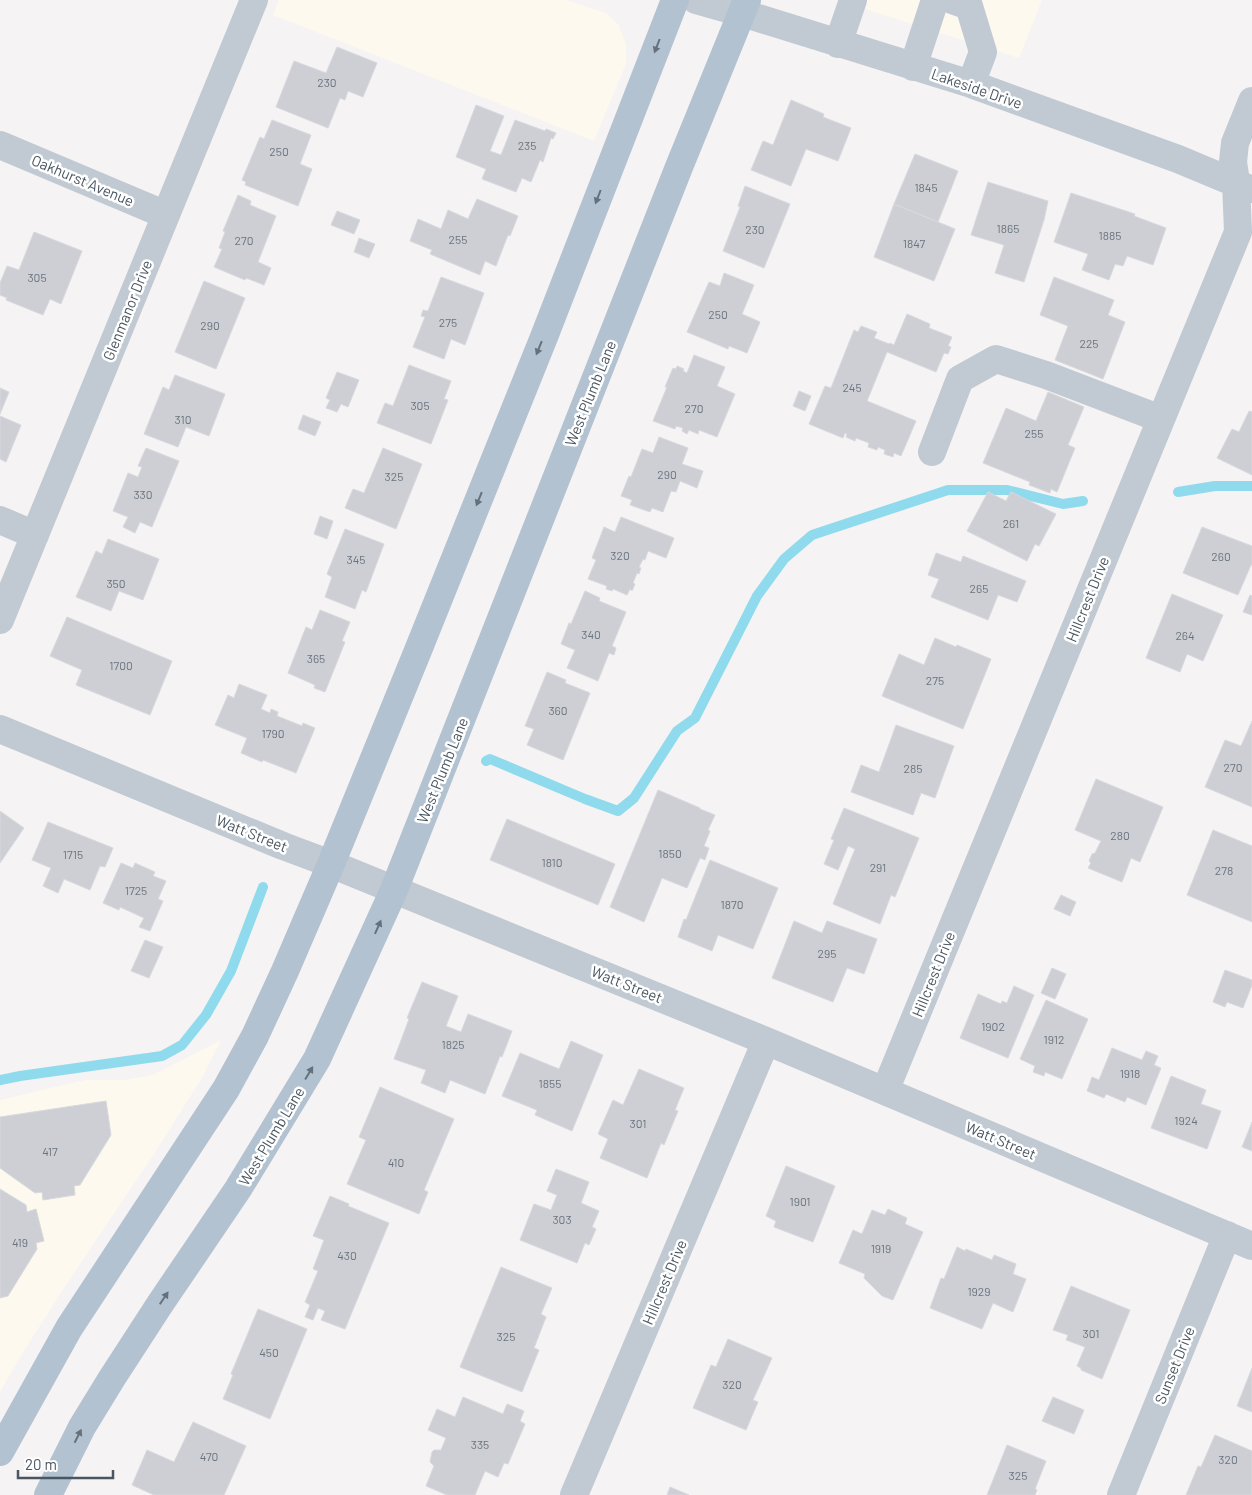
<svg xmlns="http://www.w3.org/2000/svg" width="1252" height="1495" font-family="Barlow,sans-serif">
  <rect width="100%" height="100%" fill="#f5f3f3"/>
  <!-- commercial -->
  <path fill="#fdf9ef" d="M279,0h287l40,13 12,11 8,20v20l-32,77 -321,-126z
    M837,0h205l-23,58z
    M221,1040l-18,36 -47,75 -86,128 -47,73 -23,40v-292l85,-20h40l28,-5z"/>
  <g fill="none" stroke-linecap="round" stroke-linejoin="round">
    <!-- stream -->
    <path stroke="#90daee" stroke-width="10" d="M1178,492l37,-6h37
      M486,761l4,-2 95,40 33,12 16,-13 43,-67 18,-13 62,-122 27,-37 28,-24 136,-45h59l56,14 20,-3
      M0,1080l20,-4 142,-20 20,-11 24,-30 25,-44 32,-84"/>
  </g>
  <!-- building -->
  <path fill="#cdcfd5" stroke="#d7d9de" d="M337,47l40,16 -14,34 -15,-6 -3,9 -5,-2 -12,30 -52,-21 18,-46 32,12z
    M791,100l33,14 -1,3 28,11 -13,33 -32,-12 -15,37 -40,-16 12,-29 10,4z
    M476,105l28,11 -14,35 11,4 14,-35 30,11 1,-2 10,4 -3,6 -2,-1 -8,24 -3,-2 -9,22 -9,-4 -6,14 -34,-13 4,-10 -30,-12z
    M272,120l39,15 -11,29 12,5 -14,37 -53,-21 1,-3 -4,-2 18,-43 4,2z
    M915,154l43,17 -20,51 -44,-18z
    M988,182l60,19 -4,19 -20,62 -29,-9 9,-28 -33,-10z
    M745,186l45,18 -26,64 -41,-17 17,-44 -2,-1z
    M1071,193l64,21 -1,2 32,12 -13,37 -26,-9 -4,10 -8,-2 -6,16 -27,-10 6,-16 -34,-12z
    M238,195l13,6 -1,4 26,11 -18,46 13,6 -7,17 -18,-7 -1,2 -31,-13 8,-18 -3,-1 6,-16 -2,-1z
    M477,199l41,17 -8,20 -2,-1 -12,31 -11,-5 -5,14 -50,-21 2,-4 -22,-9 8,-22 23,10 7,-19 20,9z
    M894,204l61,25 -21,52 -60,-24z
    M337,211l23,9 -6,14 -23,-9z
    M34,232l48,19 -21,53 -11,-5 -7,16 -37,-15 1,-2 -7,-3v-12l7,-17 12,4z
    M359,238l16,6 -6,14 -15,-6z
    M724,273l30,12 -12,29 18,8 -13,31 -18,-7 -1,3 -41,-17 22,-50 11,4z
    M441,277l43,16 -19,52 -14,-6 -7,20 -31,-12 12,-30 -4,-1 2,-6 5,1z
    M1054,277l60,23 -6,15 17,7 -22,57 -48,-19 13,-34 -28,-11z
    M204,281l41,17 -29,71 -41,-17z
    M907,314l23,10 -1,4 23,9 -4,9 3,1 -3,7 -4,-1 -8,19 -49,-20 -20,49 49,20 -15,35 -7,-3 -1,4 -9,-3 1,-4 -7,-3 -1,3 -9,-3 1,-4 -13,-5 -1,3 -9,-4 1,-3 -2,-1 -2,5 -34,-14 16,-38 6,2 23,-58 4,2 3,-6 16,6 -3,6 15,6 1,-1 4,2z
    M694,355l31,12 -8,19 18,8 -18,43 -18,-7 -1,4 -9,-4 -2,4 -5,-3 1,-3 -7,-2 -1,3 -22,-8 14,-34h-2l8,-19 3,1 1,-3 7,3 -1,2 4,2z
    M409,365l42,16 -7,18 4,1 -17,44 -54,-21 8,-20 8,3z
    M337,372l22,8 -11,27 -7,-3 -4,8 -11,-4 4,-8 -4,-2z
    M175,375l50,19 -16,42 -23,-9 -8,20 -34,-13 19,-47 6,3z
    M0,388l9,4 -9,22z
    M799,391l12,5 -6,15 -12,-5z
    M1048,392l36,15 -16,38 7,3 -18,44 -6,-3 -1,4 -21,-8 1,-3 -47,-19 23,-55 30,13z
    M1249,411l3,1v63l-35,-17 15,-29 7,3z
    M303,415l18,7 -6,14 -17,-7z
    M0,416l21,9 -15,37 -6,-3z
    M659,437l29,11 -6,16 21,7 -6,17 -17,-7 -4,11 -5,-1 -8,21 -11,-4 -2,4 -20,-7 2,-5 -11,-4 8,-20 2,1 11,-28 11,4z
    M146,448l33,13 -27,66 -12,-5 -5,11 -12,-6 5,-10 -15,-6 15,-38 10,4 4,-10 -4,-1z
    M383,448l39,16 -26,65 -51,-21 8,-19 11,4z
    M988,492l18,9 5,-9 45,22 -17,32 -4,-2 -8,17 -60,-30z
    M320,516l13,5 -6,18 -13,-5z
    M621,517l53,21 -8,20 -18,-7 -3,9 -2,-1 -4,8 2,1 -2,6 -2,-1 -4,10 2,1 -3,7 -2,-2 -3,6 -14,-6 -1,2 -6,-2 1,-3 -19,-7 8,-19 -4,-2 12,-31 11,5z
    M1202,527l50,19v19h-1l-13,30 -55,-22z
    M345,529l39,15 -18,48 -4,-2 -7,19 -30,-12 7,-20 -5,-3z
    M108,539l51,20 -16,41 -24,-9 -8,20 -35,-14 20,-46 6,3z
    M936,553l25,9 2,-6 63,25 -9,21 -19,-7 -10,25 -57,-23 8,-18 -11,-4z
    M585,591l15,7 -1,3 27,11 -14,34 4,2 -2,7 -5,-2 -11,28 -31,-13 8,-18 -14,-6 8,-21 2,1z
    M1172,594l51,21 -20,46 -16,-7 -7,18 -34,-14z
    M1250,595l2,1v19l-9,-3z
    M320,610l30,12 -8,19 3,1 -20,50 -11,-4 1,-3 -27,-12 18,-46 6,3z
    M67,617l105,44 -22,54 -74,-30 6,-15 -32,-14z
    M935,638l21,9 1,-2 34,14 -28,70 -81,-33 17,-42 25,11z
    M547,672l19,8 -1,3 25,10 -27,67 -36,-15 7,-16 -9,-3z
    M239,684l28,11 -6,14 9,4 1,-4 7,3 -1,4 25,10 1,-3 12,5 -19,45 -33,-13 -1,2 -21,-9 6,-15 -32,-13 13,-30 6,3z
    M1252,721v86l-47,-20 20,-47 16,6z
    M896,725l58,21 -19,52 -14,-5 -8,22 -62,-23 10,-27 18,7z
    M1096,779l67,28 -23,55 -9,-4 -9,24 -34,-14 3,-5 -2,-2 3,-7 3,-1 6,-12 -26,-11z
    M658,790l42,18v1l15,6 -7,15 2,1 -6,15 5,2 -4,12 -5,-2 -13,30 -25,-10 -18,44 -34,-15z
    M844,808l75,30 -24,59 -4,-2 -11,29 -47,-20 22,-55 -7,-3 -10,24 -14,-6 10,-24 -3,-1z
    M0,811l24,17 -24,35z
    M507,819l108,45 -17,41 -108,-45z
    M48,822l65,26 -8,19 -5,-1 -10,24 -26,-11 -6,14 -15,-7 8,-18 -19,-8z
    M1213,830l39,16v76l-65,-27z
    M710,860l68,28 -25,61 -35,-14 -6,16 -34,-14 6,-18 2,1z
    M121,863l12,5 2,-5 20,9 -2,4 13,5 -8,18 5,2 -13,30 -11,-4 5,-9 -24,-11 -1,3 -16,-7z
    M1061,895l15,7 -6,14 -16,-7z
    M794,921l28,12 5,-12 50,18 -13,35 -17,-6 -14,34 -61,-24z
    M145,940l18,7 -14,31 -18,-7z
    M1052,968l14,6 -11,25 -14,-6z
    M1225,970l27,10v5l-9,23 -16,-6 -2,5 -12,-5z
    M422,982l36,14 -12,30 15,6 7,-18 44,17 -10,26 -2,-1 -15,38 -35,-14 -5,13 -24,-10 5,-13 -32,-11 15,-40 -2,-1z
    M1014,986l20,9 -26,63 -48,-20 18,-44 23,10 1,-3 5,2z
    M1046,1000l42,19 -26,60 -17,-7 -1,4 -11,-4 2,-6 -15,-7z
    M571,1041l32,14 -31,76 -37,-16 2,-5 -35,-14 18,-43 39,16z
    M1112,1048l30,12 4,-9 12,5 -4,9 7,3 -15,37 -19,-8 -2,5 -19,-8 -2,4 -17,-7 5,-14 7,3z
    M639,1069l45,19 -9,22 3,1 -14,34 -3,-2 -14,35 -47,-20 8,-19 -10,-5 15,-34 10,5z
    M1171,1076l35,14 -5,14 20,7 -14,38 -56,-21z
    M380,1087l74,32 -30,71 4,2 -9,22 -72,-30 19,-44 -7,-3z
    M106,1101l5,34 -31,50 -6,1 1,9 -32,5 -1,-8 -7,1 -35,-25v-51z
    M1252,1122v29l-10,-4z
    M786,1166l49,20 -22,56 -39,-15 2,-6 -10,-5z
    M556,1169l33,13 -8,21 18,8 -7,16 4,2 -7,16 -4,-2 -8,20 -57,-23 14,-36 17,6 6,-15 -10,-4z
    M0,1189l26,16 1,7 9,-3 8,32 -8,2 1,6 -29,47 -8,2z
    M330,1196l19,8 -1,2 41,17 -44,106 -24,-9 4,-9 -7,-3 -5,12 -8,-3 5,-12 -5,-3 13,-31 -5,-2 11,-29 -11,-4z
    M888,1209l19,9 -2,6 18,8 -30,68 -11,-4 -18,-18 1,-4 -26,-11 14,-33 9,4 10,-24 13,5z
    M957,1247l8,4 1,-2 26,11 2,-5 22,9 -3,10 13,5 -13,33 -20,-9 -11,26 -52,-21 11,-30 3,1z
    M501,1267l51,21 -11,26 5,3 -12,31 5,2 -17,42 -62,-25z
    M1071,1286l59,24 -28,69 -21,-9v-2l-4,-2 8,-19 -19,-7 2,-5 -15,-5z
    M258,1309l49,20 -37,90 -47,-20 10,-24 -2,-1z
    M728,1339l44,19 -19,42 5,2 -12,28 -53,-22 18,-43 5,2z
    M1252,1368v44l-15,-6z
    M463,1397l40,17 4,-10 17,7 -4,10 5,3 -17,40 -4,-1 -6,14 -13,-6 -10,24h-28l-21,-9 8,-20 -4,-4 2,-10 2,-2h7l5,-12 -18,-8 9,-21 18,8z
    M1053,1397l31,13 -10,24 -32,-13z
    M193,1422l53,24 -22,49h-70l-22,-10 15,-35 27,12z
    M1215,1435l37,16v44h-66l12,-29 3,1z
    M1007,1445l39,16 -11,28 2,1 -2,5h-48z
    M670,1487l19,8h-22z"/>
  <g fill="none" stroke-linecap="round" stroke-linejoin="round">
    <!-- minor -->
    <path stroke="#c1cad2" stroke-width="28" d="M696,0l46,13 229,71 207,75 72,30
      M952,0l17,6 14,46 -12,32
      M838,44l15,-44
      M913,67l22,-67
      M0,145l166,70
      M932,452l28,-73 36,-20 50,16 115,44
      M0,520l35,15
      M0,620l254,-620
      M0,729l283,117 48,18 435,177 486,205
      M885,1091l353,-859 -2,-50 -3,-20 2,-19 17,-42
      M574,1495l192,-454
      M1121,1495l106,-260"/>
    <!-- major -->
    <path stroke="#b3c2d1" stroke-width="28" d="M0,1452l69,-124 157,-239 29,-53 30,-65 46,-107 88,-216 125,-311 131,-337
      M48,1495l34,-68 30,-49 48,-74 78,-115 79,-130 77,-169 285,-723 68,-167"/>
  </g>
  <!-- one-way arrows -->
  <defs><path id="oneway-solid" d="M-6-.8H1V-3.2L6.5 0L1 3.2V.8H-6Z" transform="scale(1.25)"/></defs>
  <g fill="#64717d">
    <use href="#oneway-solid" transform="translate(657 46) rotate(111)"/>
    <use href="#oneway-solid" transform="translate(598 197) rotate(111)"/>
    <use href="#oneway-solid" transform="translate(539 348) rotate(112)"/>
    <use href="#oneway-solid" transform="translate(479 499) rotate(112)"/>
    <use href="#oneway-solid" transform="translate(378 927) rotate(-66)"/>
    <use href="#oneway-solid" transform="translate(309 1073) rotate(-59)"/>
    <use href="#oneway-solid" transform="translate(164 1298) rotate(-56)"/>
    <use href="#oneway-solid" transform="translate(78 1436) rotate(-63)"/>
  </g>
  <g text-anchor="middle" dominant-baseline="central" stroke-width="5" stroke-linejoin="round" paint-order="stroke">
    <!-- number labels -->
    <g font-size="12" fill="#6b747e">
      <text x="327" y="82">230</text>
      <text x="527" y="145">235</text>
      <text x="279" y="151">250</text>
      <text x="926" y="187">1845</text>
      <text x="1008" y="228">1865</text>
      <text x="755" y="229">230</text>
      <text x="1110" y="235">1885</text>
      <text x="458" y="239">255</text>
      <text x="244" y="240">270</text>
      <text x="914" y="243">1847</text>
      <text x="37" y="277">305</text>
      <text x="718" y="314">250</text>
      <text x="448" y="322">275</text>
      <text x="210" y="325">290</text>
      <text x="1089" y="343">225</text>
      <text x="852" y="387">245</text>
      <text x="420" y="405">305</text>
      <text x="694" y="408">270</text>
      <text x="183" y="419">310</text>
      <text x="1034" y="433">255</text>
      <text x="667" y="474">290</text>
      <text x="394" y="476">325</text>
      <text x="143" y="494">330</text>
      <text x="1011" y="523">261</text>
      <text x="620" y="555">320</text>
      <text x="1221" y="556">260</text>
      <text x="356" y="559">345</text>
      <text x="116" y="583">350</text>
      <text x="979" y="588">265</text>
      <text x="591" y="634">340</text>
      <text x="1185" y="635">264</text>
      <text x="316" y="658">365</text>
      <text x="121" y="665">1700</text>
      <text x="935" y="680">275</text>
      <text x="558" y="710">360</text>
      <text x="273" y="733">1790</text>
      <text x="1233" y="767">270</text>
      <text x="913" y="768">285</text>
      <text x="1120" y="835">280</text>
      <text x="670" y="853">1850</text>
      <text x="73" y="854">1715</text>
      <text x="552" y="862">1810</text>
      <text x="878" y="867">291</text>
      <text x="1224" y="870">278</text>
      <text x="136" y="890">1725</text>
      <text x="732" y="904">1870</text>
      <text x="827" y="953">295</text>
      <text x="993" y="1026">1902</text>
      <text x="1054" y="1039">1912</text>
      <text x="453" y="1044">1825</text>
      <text x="1130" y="1073">1918</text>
      <text x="550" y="1083">1855</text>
      <text x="1186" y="1120">1924</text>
      <text x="638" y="1123">301</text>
      <text x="50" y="1151">417</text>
      <text x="396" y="1162">410</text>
      <text x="800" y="1201">1901</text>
      <text x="562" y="1219">303</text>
      <text x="20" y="1242">419</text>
      <text x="881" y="1248">1919</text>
      <text x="347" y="1255">430</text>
      <text x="979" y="1291">1929</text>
      <text x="1091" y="1333">301</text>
      <text x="506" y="1336">325</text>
      <text x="269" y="1352">450</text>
      <text x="732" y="1384">320</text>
      <text x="480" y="1444">335</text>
      <text x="209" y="1456">470</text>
      <text x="1228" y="1459">320</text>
      <text x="1018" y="1475">325</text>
    </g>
    <!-- street labels -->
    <g font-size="15" fill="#4a5661" stroke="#fff">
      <text transform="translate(977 88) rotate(19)">Lakeside Drive</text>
      <text transform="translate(83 180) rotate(23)">Oakhurst Avenue</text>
      <text transform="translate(127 310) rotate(-68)">Glenmanor Drive</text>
      <text transform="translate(590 393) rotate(-68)">West Plumb Lane</text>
      <text transform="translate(1087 599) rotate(-68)">Hillcrest Drive</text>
      <text transform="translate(442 770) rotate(-68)">West Plumb Lane</text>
      <text transform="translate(252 833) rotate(22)">Watt Street</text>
      <text transform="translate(933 974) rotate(-68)">Hillcrest Drive</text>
      <text transform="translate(627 984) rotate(22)">Watt Street</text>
      <text transform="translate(271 1136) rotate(-59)">West Plumb Lane</text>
      <text transform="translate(1001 1140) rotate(23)">Watt Street</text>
      <text transform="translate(664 1282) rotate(-67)">Hillcrest Drive</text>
      <text transform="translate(1174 1365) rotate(-68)">Sunset Drive</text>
    </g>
  </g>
  <!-- scale -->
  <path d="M18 1470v8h95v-8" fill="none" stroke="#4a5661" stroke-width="2.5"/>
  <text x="25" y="1470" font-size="15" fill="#4a5661" stroke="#ffffff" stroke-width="4" paint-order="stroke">20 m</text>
</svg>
